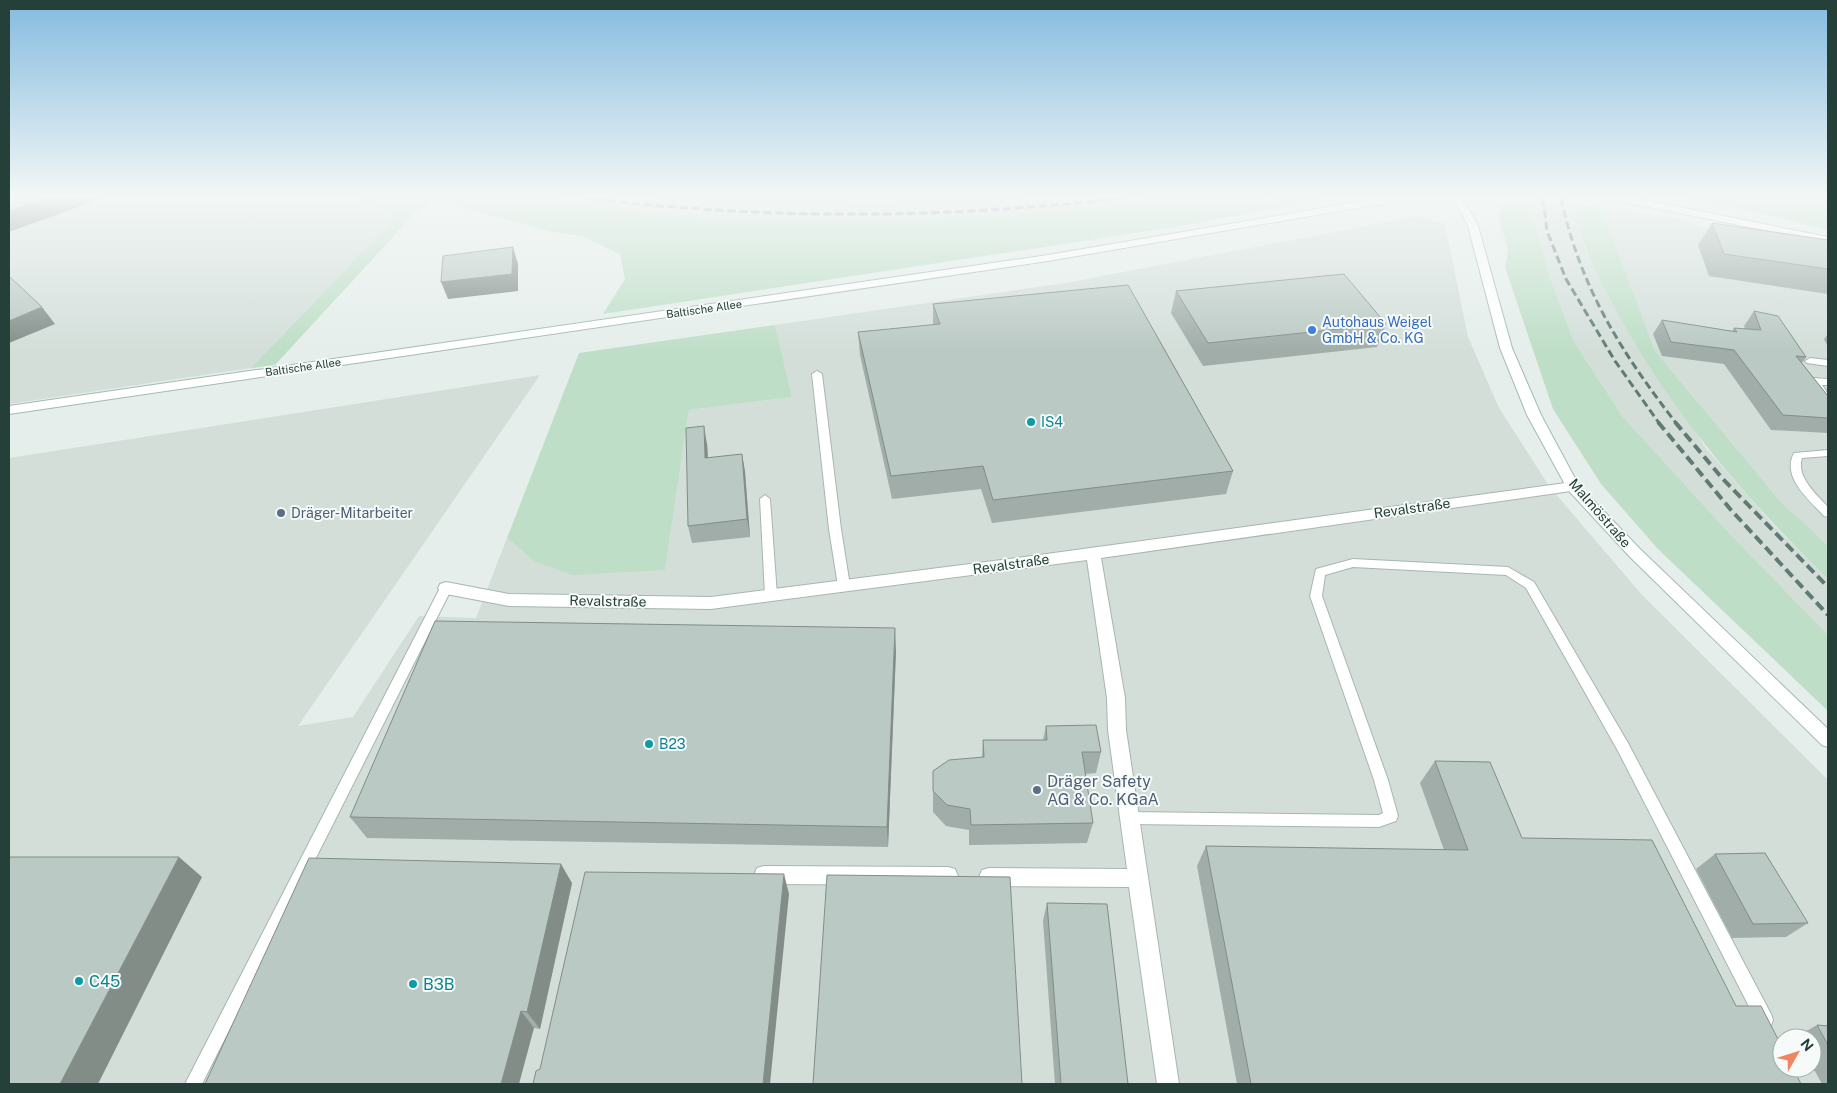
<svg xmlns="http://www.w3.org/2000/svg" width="1837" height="1093" font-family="'Public Sans',sans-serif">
  <rect width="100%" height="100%" fill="#e5eeea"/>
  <!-- built -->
  <path fill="#d3ded9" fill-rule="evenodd" d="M9,198h350l37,19 -145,151 -242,36z
    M549,198h86l98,7 292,-4 24,-3h108l-131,16 -140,7 -167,-1 -73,-7z
    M1529,200l39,4 18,47 119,196 68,78 55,54v56l-100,-103 -105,-115 -49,-75 -26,-70z
    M1601,207l74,11 29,10 124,25v296l-47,-47 -126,-151z
    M1419,216l26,8 23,113 31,71 50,78 93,109 186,185v304h-1819v-626l531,-83 -242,351 55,-9 66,-101 57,2 31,-80 27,23 131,9 24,-160 103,-13 -17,-72 290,-42zM1782,1038h30v30h-30z"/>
  <!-- green -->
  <path fill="#bedec7" d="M359,198h190l97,15 73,7 167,1 140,-7 131,-16h173l-142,27 -585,89 22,-35 -5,-25 -36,-17 -36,-6 -113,-31 -19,12 -141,153 -24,3 145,-151z
    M635,198l358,1 56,-1 -166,10 -150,-3z
    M1679,198h149v32l-65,-16z
    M1529,200l19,72 26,70 49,75 105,115 100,103v76l-170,-162 -57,-65 -48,-75 -48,-142c1,-6 4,-14 2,-20 -3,-17 -13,-28 -3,-43z
    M1568,204l33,3 54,144 126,151 47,44v33c-113,-110 -205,-226 -260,-375z
    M775,325l17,72 -103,13 -24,160 -93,5 -38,-14 -27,-23 72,-185z"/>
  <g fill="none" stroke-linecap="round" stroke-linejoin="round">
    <defs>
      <path id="lane" d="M1810,358l18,2v6l-21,-3 -2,-2z
        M817,371l5,3 19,155 9,57 -2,3h-8l-2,-3 -9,-57 -17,-155z
        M1814,378l14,1v6h-6l6,9v9l-3,-1 -16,-21z
        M1828,450v6l-26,2c-6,19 14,36 26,49v10l-4,-1c-15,-16 -43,-39 -30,-63z
        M765,495l5,4 7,96 -2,3h-8l-2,-3 -5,-96z
        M1353,559l155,8 26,15 94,161 143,271 2,6 -2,6 -6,2 -6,-2 -141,-275 -92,-163 -20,-13 -153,-8 -28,8 -3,21 66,184 10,36 -2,5 -17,6 -250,-3 -5,-1 -2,-5 2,-5 5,-1 250,3 4,-2 -9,-33 -64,-184 6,-27z
        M446,584l4,1 2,3 -250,496h-17l255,-496 2,-3z"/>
      <path id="street" d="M1573,482l7,5 -2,3 -477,68 24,140 1,32 53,354h-22l-28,-197 -140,-1 -7,-2 -3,-7 3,-7 7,-2 138,1 -19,-139 -1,-32 -20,-138 -376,49 -202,-3 -63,-12 -6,-2 -2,-4 2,-4 6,-2 63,12 202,3 306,-39z
        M764,866l184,1 7,2 3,7 -3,7 -7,2 -184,-1 -7,-2 -3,-7 3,-7z"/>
      <path id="secondary" d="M1381,198h22l-5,3 -350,60 -1039,153v-8l1039,-151z
        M1449,198h11l7,8 11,20 34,122 29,67 37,69 62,65 188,180v18l-6,-2 -192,-188 -62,-67 -41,-75 -27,-67 -32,-122 -10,-19z
        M1615,198h19l194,39v6l-208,-42z"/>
    </defs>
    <!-- lane casing -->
    <use href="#lane" stroke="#a7b6b1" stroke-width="2"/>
    <!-- street casing -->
    <use href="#street" stroke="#a7b6b1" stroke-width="2"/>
    <!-- secondary casing -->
    <use href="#secondary" stroke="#a3bab2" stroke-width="2"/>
    <!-- lane -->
    <use href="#lane" fill="#fff" fill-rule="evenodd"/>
    <!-- street -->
    <use href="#street" fill="#fff" fill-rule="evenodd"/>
    <!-- secondary -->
    <use href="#secondary" fill="#fff" fill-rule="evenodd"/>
    <!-- rail-far1 -->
    <path stroke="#5f7b74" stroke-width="3" stroke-dasharray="8 4" stroke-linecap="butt" d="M584,198c185,22 355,21 540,0
      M1543,198l4,33 19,48 49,82 44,62
      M1561,198c19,89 60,154 115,225"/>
    <!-- rail -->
    <path stroke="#5f7b74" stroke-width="4" stroke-dasharray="10 5" stroke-linecap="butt" d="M1658,422l73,88 97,105
      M1675,422l47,56 106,109"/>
  </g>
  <!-- wall -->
  <path fill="#a0ada8" d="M1712,223l116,17v54l-119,-18 -11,-31z
    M1176,291l210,33 -9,23 -174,19 -32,-53z
    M933,304l300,167 -7,23 -234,29 -11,-34 -89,10 -32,-144 -2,-23 75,-7z
    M1754,311l52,46 -4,6 26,33v37l-57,-3 -47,-66 -62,-8 -9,-22 9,-14 70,11 2,-3 11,1 -1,-3z
    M1828,334v13l-4,-8z
    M707,444l1,14 34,-4 3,18 5,65 -58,6 -4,-17z
    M896,651l-8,196 -521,-9 -17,-21z
    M1046,726l55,26 -5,21 -11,1 8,49 -6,20 -118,2v-15l-23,-4 -13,-14v-41l49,-14 1,-17h60z
    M1435,761l87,77 214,168 65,78h-564l-40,-218 9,-20 238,4 -24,-67z
    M1715,854l93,69 -22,14 -54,1 -36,-69z
    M572,883l-32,146 -6,-1 -329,56z
    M1047,903l81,181h-73l-12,-163z
    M1817,1025l11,1v58h-6l-7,-13h-3l-2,-3h2v-30h-18z"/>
  <!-- shaded-wall -->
  <path fill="#828d88" d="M47,198h56l-94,34v-21z
    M513,247l5,17v27l-70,8 -7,-17z
    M42,307l13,17 -46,19v-22z
    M704,426l3,18 2,32 -4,-18z
    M742,454l3,18 5,65 -3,-18z
    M895,628l1,23 -8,196 -1,-20z
    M179,857l23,20 -104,207h-38z
    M561,864l11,19 -32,146 -13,-17z
    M784,874l5,20 -19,190h-7z
    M521,1011l13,17 -15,56h-18z"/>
  <!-- building -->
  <path fill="#bac9c3" stroke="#828d88" d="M9,198h38l-38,13z
    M1712,223l116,17v29l-104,-15z
    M513,247l-1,27 -71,8 2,-26z
    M1344,274l42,50 -178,19 -32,-52z
    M9,276l33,31 -33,14z
    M1128,285l105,186 -240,29 -10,-34 -92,10 -33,-144 82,-8 -7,-20z
    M1754,311l24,5 28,41 -10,-1 32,40v22l-45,-3 -49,-65 -63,-8 -9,-22 75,12 -3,-4 27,2z
    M704,426l1,32 37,-4 5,65 -59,7 -2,-98z
    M435,621l460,7 -8,199 -537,-10z
    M1096,725l5,27h-19l11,71 -122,2 -1,-16 -23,-4 -14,-14v-20l16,-11 35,-3 -1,-17h64l-1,-14z
    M1435,761l55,1 32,76 130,2 84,166h25l21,41v21h11l8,16h-550l-45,-238 262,4z
    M1765,853l43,70 -55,1 -38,-70z
    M9,857h170l-119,227h-51z
    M309,858l252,6 -34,148 -6,-1 -20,73h-296z
    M585,872l199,2 -21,210h-230l3,-13 4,-2z
    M827,875l183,2 12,207h-209z
    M1047,903l60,1 21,180h-67z
    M1817,1025l11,1v19z"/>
  <!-- sky -->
  <linearGradient id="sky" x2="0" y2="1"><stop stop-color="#84bbdf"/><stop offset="0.56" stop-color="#f3f7f6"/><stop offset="1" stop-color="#f3f7f6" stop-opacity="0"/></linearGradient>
  <rect width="1837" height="351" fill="url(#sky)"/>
  <!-- markers -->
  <circle fill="#3f7fe0" stroke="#f6faf8" stroke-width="2" cx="1312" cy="330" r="5"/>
  <g fill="#0f9aa8" stroke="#f6faf8" stroke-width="2">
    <circle cx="1031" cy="422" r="5"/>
    <circle cx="649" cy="744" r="5"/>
    <circle cx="79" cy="981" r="5"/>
    <circle cx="413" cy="984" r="5"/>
  </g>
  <g fill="#5c6f8a" stroke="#f6faf8" stroke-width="2">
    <circle cx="281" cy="513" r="5"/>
    <circle cx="1037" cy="790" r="5"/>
  </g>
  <g text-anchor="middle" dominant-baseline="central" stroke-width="4" stroke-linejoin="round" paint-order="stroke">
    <!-- far-street labels -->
    <g font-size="11" fill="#244039" stroke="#f6faf8">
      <text transform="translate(704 309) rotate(-8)">Baltische Allee</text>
      <text transform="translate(303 367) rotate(-8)">Baltische Allee</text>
    </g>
    <!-- shop labels -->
    <g font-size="14" fill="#366cbe" stroke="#f6faf8" text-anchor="start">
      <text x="1322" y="322">Autohaus Weigel<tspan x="1322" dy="16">GmbH &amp; Co. KG</tspan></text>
    </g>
    <!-- culture labels -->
    <g font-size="14" fill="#0d838f" stroke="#f6faf8" text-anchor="start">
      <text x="1041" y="422">IS4</text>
      <text x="659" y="744">B23</text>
    </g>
    <!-- street labels -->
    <g font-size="14" fill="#244039" stroke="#f6faf8">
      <text transform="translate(1412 508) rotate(-8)">Revalstraße</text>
      <text transform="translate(1600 513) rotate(49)">Malmöstraße</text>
      <text transform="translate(1011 564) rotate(-8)">Revalstraße</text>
      <text transform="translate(608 601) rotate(1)">Revalstraße</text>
    </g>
    <!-- service labels -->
    <g font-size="14" fill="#4e5e75" stroke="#f6faf8" text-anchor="start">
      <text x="291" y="513">Dräger-Mitarbeiter</text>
    </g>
    <!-- near-service labels -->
    <g font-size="16" fill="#4e5e75" stroke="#f6faf8" text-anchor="start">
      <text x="1047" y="781">Dräger Safety<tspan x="1047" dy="18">AG &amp; Co. KGaA</tspan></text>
    </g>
    <!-- near-culture labels -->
    <g font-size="16" fill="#0d838f" stroke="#f6faf8" text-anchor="start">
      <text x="89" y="981">C45</text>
      <text x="423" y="984">B3B</text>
    </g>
  </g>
  <!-- border -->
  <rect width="1837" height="1093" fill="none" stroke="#244039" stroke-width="20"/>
  <!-- north arrow -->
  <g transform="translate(1797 1053) rotate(51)"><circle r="24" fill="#f6faf8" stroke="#a2b0ac"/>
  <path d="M0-4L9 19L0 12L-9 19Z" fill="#f08660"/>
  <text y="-8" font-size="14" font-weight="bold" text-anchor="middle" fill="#244039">N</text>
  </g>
</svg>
